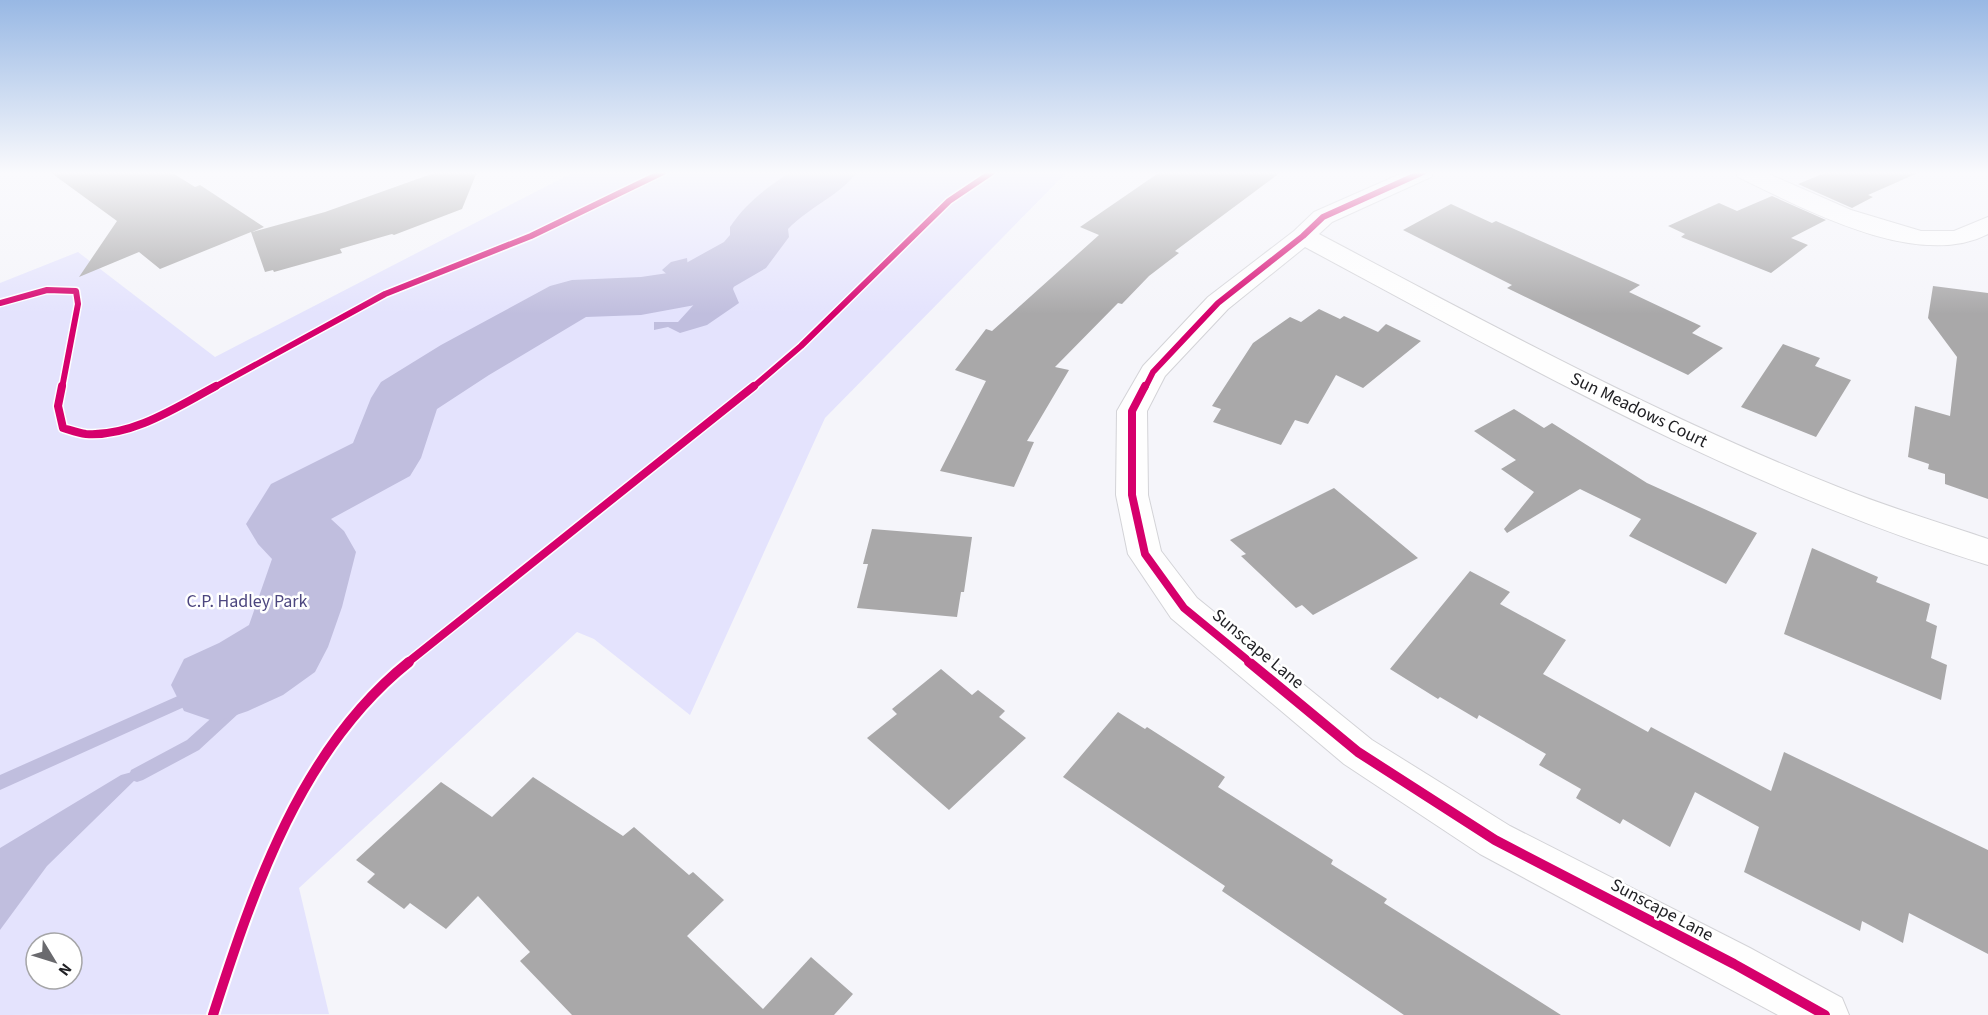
<svg xmlns="http://www.w3.org/2000/svg" width="1988" height="1015" font-family="'Source Sans 3',sans-serif">
  <rect width="100%" height="100%" fill="#f5f5fa"/>
  <!-- green -->
  <path fill="#e4e3fd" fill-rule="evenodd" d="M574,172h493l-242,246 -135,297 -96,-76 -17,-7 -278,256 30,126 -329,1v-732l78,-31 137,105zM36,943h36v36h-36z"/>
  <!-- water -->
  <path fill="#c0bede" d="M687,258l2,18 36,-9 13,6 -5,16 6,14 -32,22 -27,8 -12,-6 -14,3v-8h24l20,-22c-22,-10 -43,9 -64,0l7,-4 32,-7 3,-7 -14,-12 9,-8z
    M132,772l5,3v3l-90,88 -47,64v-82l121,-73z"/>
  <g fill="none" stroke-linecap="round" stroke-linejoin="round">
    <!-- stream -->
    <path fill="#c0bede" fill-rule="evenodd" d="M251,663l5,2 3,4 -8,33 -52,48 -56,30 -6,2 -6,-2 -2,-5 2,-5 56,-30 51,-46 8,-29z
      M216,679l6,1 2,5 -2,5 -222,100v-15z"/>
    <!-- river -->
    <path fill="#c0bede" fill-rule="evenodd" d="M791,172h66c-15,22 -48,35 -69,57l1,8 -23,31 -60,35 -65,12 -55,2 -97,58 -52,34 -16,49 -11,18 -79,43 13,12 12,21 -14,55 -14,40 -13,25 -32,23 -35,16 -32,11 -32,-11 -13,-26 13,-26 35,-16 30,-18 23,-66 -14,-15 -12,-20 25,-40 82,-41 18,-45 10,-16 60,-37 109,-59 22,-6 69,-3 27,-4 56,-31 6,-7v-8c16,-24 37,-40 61,-55z"/>
  </g>
  <!-- building -->
  <path fill="#a9a8a9" d="M50,172h121l24,15 5,-2 64,42 -12,5 73,-20 112,-40h40l-15,37 -68,26 -2,-1 -52,15 2,4 -68,19 -1,-2 -8,2 -14,-40 -91,37 -21,-17 -60,25 38,-56z
    M1160,172h121l-106,79 4,2 -30,23 -27,28 -4,-1 -63,64 14,3 -42,71 7,1 -20,45 -74,-16 46,-90 -31,-11 31,-41 6,2 107,-96 -19,-8z
    M1827,172h93l-52,23 5,2 -21,11 -54,-24z
    M1772,196l54,24 -35,18 17,7 -37,28 -90,-36 4,-3 -17,-8 51,-23 18,8z
    M1451,204l41,19 4,-2 144,64 -11,7 72,34 -9,7 31,15 -35,27 -181,-87 5,-3 -109,-55z
    M1933,286l55,7v206l-43,-15v-10l-17,-5 1,-5 -21,-7 7,-51 35,10 7,-59 -29,-39z
    M1319,309l21,10 4,-3 34,16 8,-8 35,17 -58,47 -27,-13 -28,49 -13,-4 -14,25 -68,-23 8,-13 -9,-3 41,-63 37,-26 11,5z
    M1783,344l37,14 -5,8 36,14 -35,57 -75,-30z
    M1514,409l30,19 8,-5 95,60 110,50 -31,51 -97,-48 12,-17 -61,-30 -73,44 -3,-4 30,-37 -33,-23 15,-9 -42,-29z
    M1334,488l84,70 -105,57 -11,-10 -6,3 -55,-52 5,-2 -16,-14z
    M872,529l100,8 -8,55h-3l-4,25 -100,-9 11,-44h-5z
    M1812,548l66,29 -2,5 54,22 -4,17 11,5 -6,32 16,7 -6,35 -157,-66z
    M1470,571l40,21 -10,12 66,36 -23,34 105,58 3,-5 120,64 13,-39 204,98v104l-79,-41 -6,30 -41,-22 -2,10 -116,-59 15,-45 -64,-35 -25,55 -47,-28 -3,5 -44,-26 5,-9 -42,-24 7,-11 -67,-39 -2,4 -37,-22 -2,2 -48,-30z
    M941,669l31,26 6,-5 27,21 -6,6 27,21 -77,72 -82,-72 30,-24 -5,-5z
    M1118,712l27,17 2,-2 78,50 -7,10 115,73 -2,4 56,35 -3,4 177,112h-157l-182,-124 3,-5 -162,-109z
    M533,777l90,59 11,-9 55,48 4,-3 31,28 -37,36 76,73 48,-52 42,37 -19,21h-262l-52,-54 10,-9 -52,-56 -32,33 -36,-26 -6,6 -37,-27 8,-8 -19,-14 85,-78 51,35z"/>
  <g fill="none" stroke-linecap="round" stroke-linejoin="round">
    <defs>
      <path id="minor" d="M1405,172h29l-3,5 -99,45 -13,12c170,90 340,182 519,253 49,20 100,35 150,52v26c-242,-74 -462,-199 -683,-318l-77,62 -63,67 -18,35 1,84 13,56 36,47 175,142 138,86 240,122 92,50 7,17h-71l-298,-161 -136,-90 -173,-146 -43,-64 -12,-59 1,-84 26,-45 65,-69 86,-66 20,-19z
        M1735,172h29l87,38 70,21h33l34,-14v17c-71,37 -185,-26 -250,-57z"/>
    </defs>
    <!-- minor casing -->
    <use href="#minor" stroke="#d3d3d7" stroke-width="2"/>
    <!-- minor -->
    <use href="#minor" fill="#fefefe" fill-rule="evenodd"/>
    <defs>
      <path id="cycleway-far2" d="M0,303l47,-13 29,1 2,13 -16,84
        M213,388l172,-94 146,-58 132,-64
        M752,388l49,-42 148,-145 43,-29
        M1145,388l8,-16 65,-69 85,-67 20,-19 100,-45"/>
      <path id="cycleway-far1" d="M62,386l-4,20 5,22c7,2 15,5 23,6 46,3 91,-27 130,-48
        M1145,386l-13,25v84l13,59 39,54 67,55
        M407,663l347,-277"/>
      <path id="cycleway" d="M1249,662l109,90 137,88 239,124 91,51
        M213,1015c41,-127 88,-267 196,-353"/>
    </defs>
    <!-- cycleway-far2 casing -->
    <use href="#cycleway-far2" stroke="#fff" stroke-width="9"/>
    <!-- cycleway-far1 casing -->
    <use href="#cycleway-far1" stroke="#fff" stroke-width="11"/>
    <!-- cycleway casing -->
    <use href="#cycleway" stroke="#fff" stroke-width="14"/>
    <!-- cycleway-far2 -->
    <use href="#cycleway-far2" stroke="#d6006c" stroke-width="6"/>
    <!-- cycleway-far1 -->
    <use href="#cycleway-far1" stroke="#d6006c" stroke-width="8"/>
    <!-- cycleway -->
    <use href="#cycleway" stroke="#d6006c" stroke-width="10"/>
  </g>
  <!-- sky -->
  <linearGradient id="sky" x2="0" y2="1"><stop stop-color="#98b8e4"/><stop offset="0.55" stop-color="#fafafd"/><stop offset="1" stop-color="#fafafd" stop-opacity="0"/></linearGradient>
  <rect width="1988" height="314" fill="url(#sky)"/>
  <g text-anchor="middle" dominant-baseline="central" stroke-width="5" stroke-linejoin="round" paint-order="stroke">
    <!-- street labels -->
    <g font-size="18" fill="#1f1f23" stroke="#fff">
      <text transform="translate(1639 410) rotate(26)">Sun Meadows Court</text>
      <text transform="translate(1258 649) rotate(40)">Sunscape Lane</text>
      <text transform="translate(1662 910) rotate(28)">Sunscape Lane</text>
    </g>
    <!-- park labels -->
    <g font-size="18" fill="#4c467f" stroke="#fff">
      <text x="247" y="601">C.P. Hadley Park</text>
    </g>
  </g>
  <!-- north arrow -->
  <g transform="translate(54 961) rotate(128)"><circle r="28" fill="#ffffff" stroke="#a5a5a7" stroke-width="1.5"/>
  <path d="M0-4.5L10 22L0 15L-10 22Z" fill="#6a6a6e"/>
  <text y="-9" font-size="16" font-weight="bold" text-anchor="middle" fill="#1f1f23">N</text>
  </g>
</svg>
